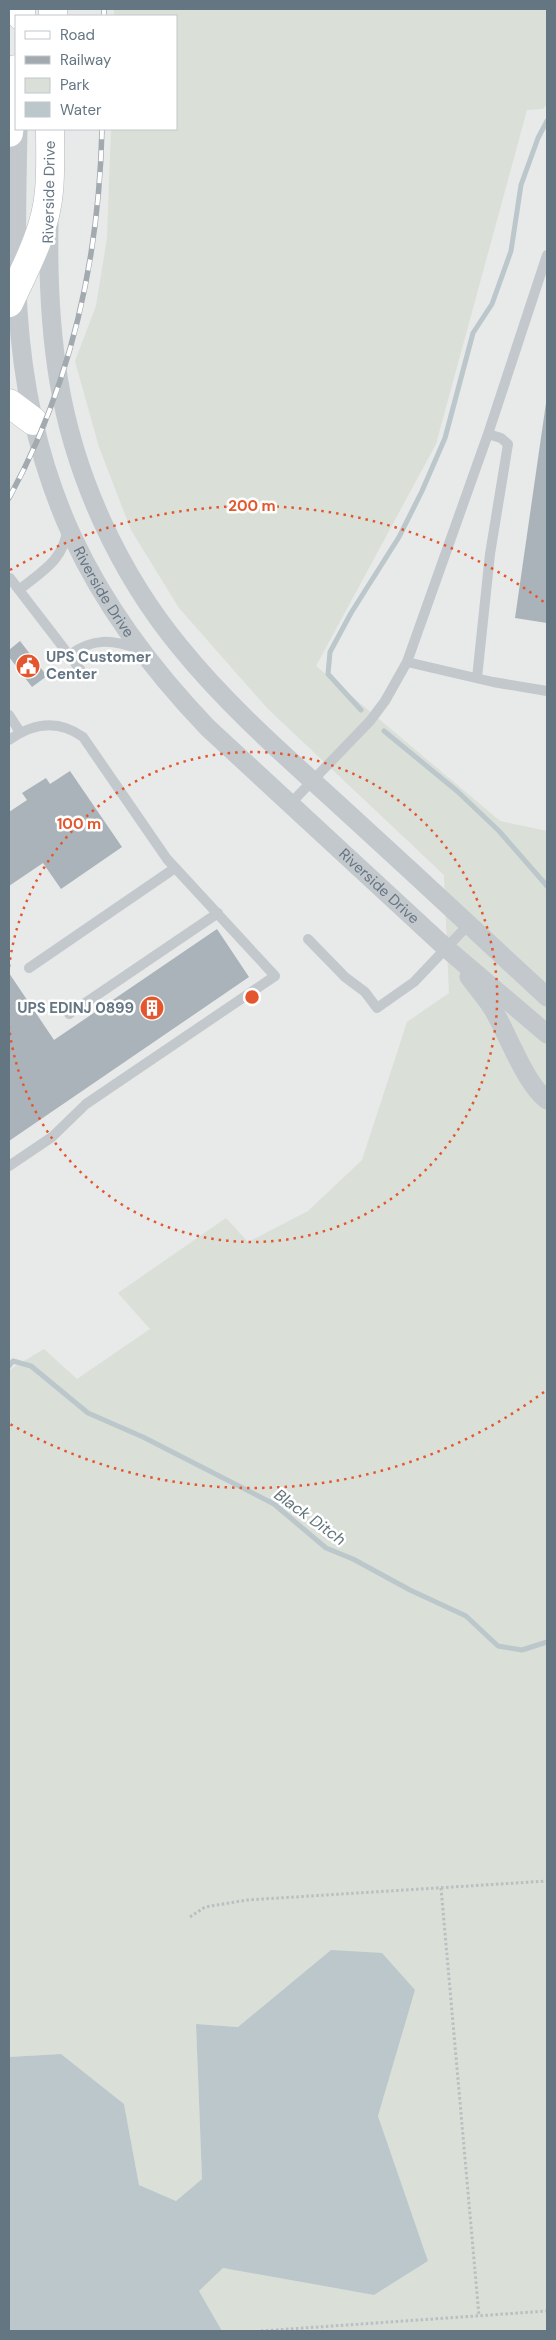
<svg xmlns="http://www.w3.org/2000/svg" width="556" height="2340" font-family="'DM Sans',sans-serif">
  <rect width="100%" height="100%" fill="#fafaf8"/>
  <!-- built -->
  <path fill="#e8e9e9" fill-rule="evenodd" d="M9,9h538v2322h-538zM16,16h160v113h-160z"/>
  <!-- green -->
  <path fill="#dadfd7" d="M114,9h433v95l-4,5 -16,1 -91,334 -120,222 184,155 47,10v1500h-325l-23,-40 24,-23 151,27 54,-34 -50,-145 37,-126 -84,-40 -93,77 -42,-3 6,155 -26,22 -37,-16 -15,-81 -63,-50 -52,3v-687l35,-21 33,30 73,-50 -32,-36 108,-75 22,24 60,-31 54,-51 45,-138 42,-29 -5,-118 -176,-166 -89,-101 -48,-78 -32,-83 -24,-86 21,-55 11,-68 4,-109h65v-113h-62z"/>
  <!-- water -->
  <path fill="#bbc7cb" d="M331,1950l51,3 33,37 -37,126 50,145 -54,34 -151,-27 -24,23 23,40h-213v-274l52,-3 63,50 15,81 37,16 26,-22 -6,-155 42,3z"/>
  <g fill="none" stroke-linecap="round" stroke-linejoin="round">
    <!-- stream -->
    <path stroke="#bbc7cb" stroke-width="5" d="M361,710l-33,-36 2,-22 21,-39 48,-76 23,-46 23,-53 28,-105 19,-29 19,-53 10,-66 17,-47 9,-17
      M384,731l73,60 42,40 48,55
      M9,1366l4,-5 18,5 57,47 55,24 131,67 52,44 27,11 57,31 56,26 32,30 24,4 25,-8"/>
  </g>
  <!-- building -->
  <path fill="#aab3b9" d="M546,403h1v220l-32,-5z
    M20,641l27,35 -15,11 -23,-30v-7z
    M70,771l52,76 -61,42 -18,-26 -34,23v-74l18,-12 -5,-7 24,-15 4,6z
    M217,929l32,48 -240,164v-168l45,67z"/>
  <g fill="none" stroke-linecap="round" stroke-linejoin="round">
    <defs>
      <path id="secondary" d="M21,16v-7
        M53,16v-7
        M9,133l7,-64
        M9,303c17,-36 37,-73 40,-112 2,-21 1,-42 1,-62
        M9,403l24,18"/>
    </defs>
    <!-- secondary casing -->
    <use href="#secondary" stroke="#b3babf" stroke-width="29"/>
    <!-- path -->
    <path stroke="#bbbfc2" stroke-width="3" stroke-dasharray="2.5 2.5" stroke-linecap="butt" d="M441,1888l38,428
      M190,1917l15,-10 42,-7 300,-19
      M261,2331l286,-20"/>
    <!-- lane -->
    <path stroke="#c3c8cc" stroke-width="10" d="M67,530c-3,30 -26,42 -48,60l50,65c24,-17 43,-16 69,-6
      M10,578l9,12
      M69,655l13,17
      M407,662l86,20 54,9
      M477,678l13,-124 18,-110 -7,-6 -13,-4
      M9,715l11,17
      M9,740c24,-17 49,-21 74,-3l84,122 108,117 -189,128 -34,33 -43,29
      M290,804l80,-83 15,-20 22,-39 81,-228 59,-179
      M308,939l37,38 20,15 12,16 37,-26 55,-58
      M29,968l146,-100
      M69,1014l149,-101"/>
    <!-- street -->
    <g stroke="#c3c8cc" stroke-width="19">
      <path id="s1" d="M18,129c-1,60 -3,121 0,182 11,171 72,294 190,417l238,220 101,86"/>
      <path d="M49,223c-1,53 1,106 10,159 16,95 60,191 121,265 47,58 103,107 158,157 70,64 139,128 209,193"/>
      <path d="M469,977c8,11 18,22 25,34 14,24 32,74 53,89"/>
    </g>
    <!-- secondary -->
    <use href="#secondary" stroke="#fff" stroke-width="28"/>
    <defs>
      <path id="rail" d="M104,16v-7
        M9,498c63,-115 90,-240 93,-369"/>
    </defs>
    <!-- rail casing -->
    <use href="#rail" stroke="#a2aab0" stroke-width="5.5"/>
    <!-- rail -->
    <use href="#rail" stroke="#fff" stroke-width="4" stroke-dasharray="11" stroke-linecap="butt"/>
  </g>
  <!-- distance rings -->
  <g fill="none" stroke="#e4572e" stroke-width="2.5" stroke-dasharray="2.5 5">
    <path d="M9 967A245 245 0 1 1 9 1027"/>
    <path d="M544 1392A491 491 0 0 1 10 1424M10 570A491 491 0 0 1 544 602"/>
  </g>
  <!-- icons -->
  <defs>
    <symbol id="civic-disc" viewBox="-11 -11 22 22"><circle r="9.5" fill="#e4572e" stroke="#fff"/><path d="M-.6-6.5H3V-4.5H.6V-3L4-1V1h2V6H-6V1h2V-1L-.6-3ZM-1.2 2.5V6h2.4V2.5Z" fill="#fff"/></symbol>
    <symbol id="building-disc" viewBox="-11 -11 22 22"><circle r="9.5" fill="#e4572e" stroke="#fff"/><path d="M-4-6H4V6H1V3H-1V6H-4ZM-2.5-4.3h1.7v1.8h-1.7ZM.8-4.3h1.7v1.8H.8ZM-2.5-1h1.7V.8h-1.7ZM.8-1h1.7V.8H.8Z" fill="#fff"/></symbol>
  </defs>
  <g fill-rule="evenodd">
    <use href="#civic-disc" x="14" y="652" width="28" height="28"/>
    <use href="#building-disc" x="138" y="994" width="28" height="28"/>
  </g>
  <g text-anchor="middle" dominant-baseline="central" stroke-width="5" stroke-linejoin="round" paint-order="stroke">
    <!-- street labels -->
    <g font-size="15" fill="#657683" stroke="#fff">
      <text transform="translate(49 192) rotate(-89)">Riverside Drive</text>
      <text stroke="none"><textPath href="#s1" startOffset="479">Riverside Drive</textPath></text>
      <text stroke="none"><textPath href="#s1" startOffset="884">Riverside Drive</textPath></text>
    </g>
    <!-- poi labels -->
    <g font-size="15" font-weight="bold" fill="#657683" stroke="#fff" text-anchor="start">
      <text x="46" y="657">UPS Customer<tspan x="46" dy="17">Center</tspan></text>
      <text x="134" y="1008" text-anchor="end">UPS EDINJ 0899</text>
    </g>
    <!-- water labels -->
    <g font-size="16" font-style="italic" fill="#60757c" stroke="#fff">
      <text transform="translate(310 1517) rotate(36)">Black Ditch</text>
    </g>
  </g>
  <circle cx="252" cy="997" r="8" fill="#e4572e" stroke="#fff" stroke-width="2.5"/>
  <g font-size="15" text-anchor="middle" font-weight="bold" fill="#e4572e" stroke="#fff" stroke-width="5" stroke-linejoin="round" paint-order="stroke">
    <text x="252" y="511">200 m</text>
    <text x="79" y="829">100 m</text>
  </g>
  <!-- border -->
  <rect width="556" height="2340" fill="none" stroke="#657683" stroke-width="20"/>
  <!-- legend -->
  <rect x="15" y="15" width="162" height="115" fill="#ffffff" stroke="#c1c8cd"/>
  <rect x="25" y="31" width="25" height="8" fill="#ffffff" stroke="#c1c8cd"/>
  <text x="60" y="40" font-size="15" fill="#657683">Road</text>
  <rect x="25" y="56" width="25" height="8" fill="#a2aab0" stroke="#c1c8cd"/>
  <text x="60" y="65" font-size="15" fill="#657683">Railway</text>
  <rect x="25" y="78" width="25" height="15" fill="#dadfd7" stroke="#c1c8cd"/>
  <text x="60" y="90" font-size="15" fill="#657683">Park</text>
  <rect x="25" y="102" width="25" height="15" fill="#bbc7cb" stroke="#c1c8cd"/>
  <text x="60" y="115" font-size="15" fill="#657683">Water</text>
</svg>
